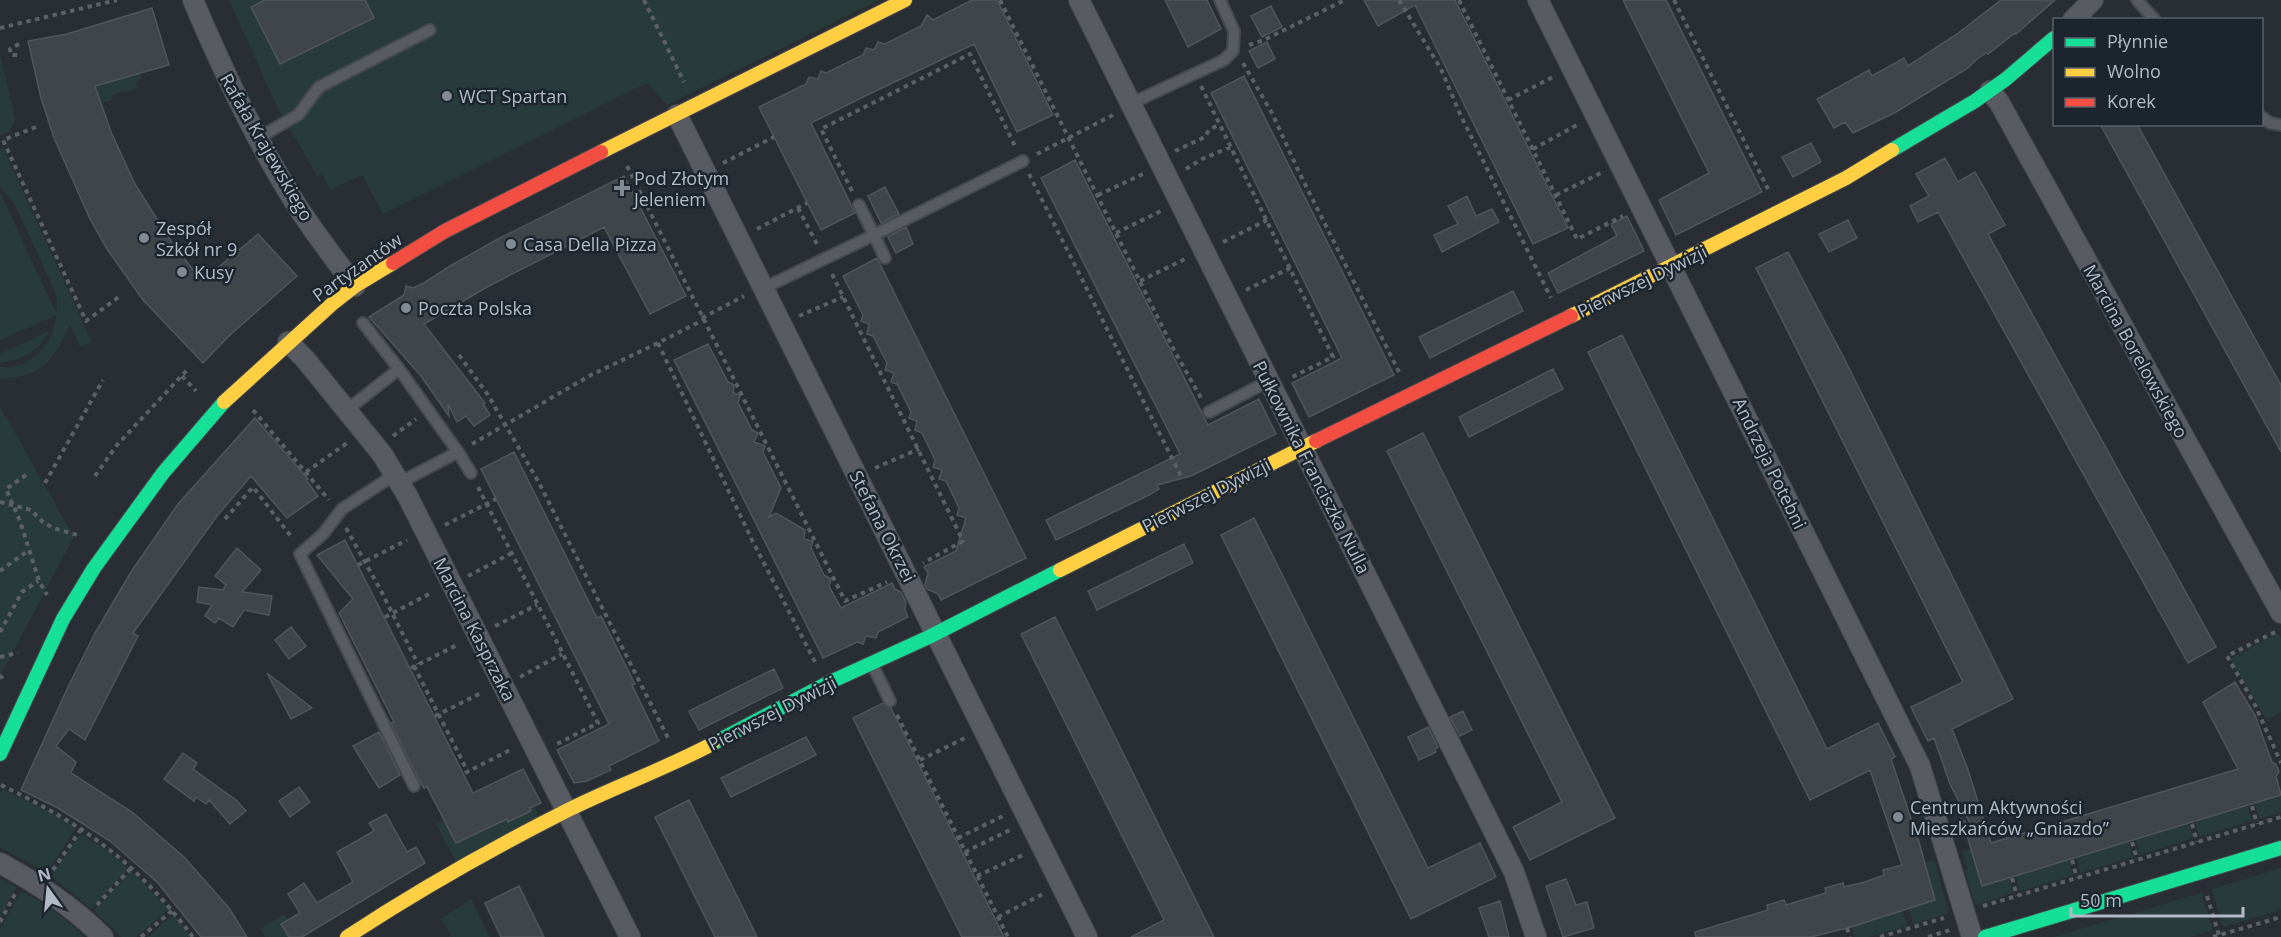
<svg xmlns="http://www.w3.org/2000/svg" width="2281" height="937" font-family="'Open Sans',sans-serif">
  <rect width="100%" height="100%" fill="#282e33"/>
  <!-- green -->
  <path fill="#283b3b" d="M229,0h650l-212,105 -20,-22 -264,131 -21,-39 -32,15 -8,-16 -4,3 -40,-68z
    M0,52l15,68 -6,12 -9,3z
    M140,73l2,6 -6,3 2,6 -27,7 1,5 -11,3 -5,-17z
    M3,148l89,194 -12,5 -10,-22c-15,34 -30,54 -70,53v-11c40,3 62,-37 56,-73l-41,-89 -15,-18v-38z
    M0,192l57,123 -57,25z
    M49,331c-10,20 -27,30 -49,32v-9z
    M0,406l74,131 -74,139z
    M2278,633l3,6v73l-14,8 -37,-61z
    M2,789l51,24 23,15 -29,45 -47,-26v-53z
    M2281,795v17l-22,7 -4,-14 1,-2z
    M534,806l6,15 -83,43 -21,-40 8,-4 12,23 51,-24 1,3 23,-11 -1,-3z
    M2245,806l3,1 4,14 -53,16 -4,-14 2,-2z
    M2186,824l3,1 4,13 -54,17 -3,-16z
    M80,834l25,15 23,20 -37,40 -40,-33z
    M2126,842l3,1 4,14 -53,16 -3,-16z
    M1971,849l11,36 27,-6 4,14 -38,12 -11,-35 4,-1 -6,-18z
    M1934,860l15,53 -36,11 -4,-15 15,-45z
    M2066,860l3,1 4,14 -53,16 -4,-14 1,-2z
    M2281,868v42l-58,17 -11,-38z
    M131,871l38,38 -33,28h-15l-27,-27z
    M0,879l16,8 -16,31z
    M21,891c24,12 44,27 63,46h-84v-8z
    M2201,893l12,37 -23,7h-137z
    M471,899l19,38h-42l3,-2 -10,-16z
    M1900,910l3,1 4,15 -38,11h-15l-2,-11z
    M174,914l18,23h-44z
    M284,914l4,6 -7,5 8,12h-24l-5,-8z"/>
  <!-- building -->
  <path fill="#40454a" stroke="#50565b" stroke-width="1.5" d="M265,0h100l9,18 -94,46 -29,-57z
    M972,0h25l56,115 -36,17 -43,-88 -111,53 -52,26 44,90 -34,17 -62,-123 47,-23 3,-7 9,2 3,-8 5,2 37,-18 3,-7 8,2 4,-8 7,2 36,-18 6,-11 6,5z
    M1165,0h42l14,29 -33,18z
    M1364,0h91l113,228 -35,16 -118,-239 -37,21z
    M1623,0h43l96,192 -86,43 -17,-35 50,-27z
    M2001,0h54l-39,34 -1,-1 -27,21 -2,-1 -9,6 -9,9 -72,44 -43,21 -8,-11 -11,6 -17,-29 52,-29 3,6 32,-18 4,8 49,-32z
    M1271,6l11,21 -20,10 -11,-21z
    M152,8l17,57 -74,21 16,46 24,52 37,59 30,38 56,-47 39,42 -67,59 -27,28 -60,-63 -36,-51 -17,-30 -36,-81 -13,-40 -13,-57 39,-7z
    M1267,42l8,17 -17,9 -9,-17z
    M1244,76l150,299 -85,42 -17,-34 50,-25 -131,-265z
    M2100,124h37l117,213 27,48v67z
    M1811,143l10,19 -28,15 -11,-20z
    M1945,158l13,24 17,-10 30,53 -17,9 228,413 -28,16 -250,-451 -20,10 -8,-16 19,-10 -13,-22z
    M1075,160l133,265 51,-26 17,35 -85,42 -34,9 2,4 -10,6 -93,45 -10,-20 134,-66 -139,-276z
    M624,176l62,120 -36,18 -46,-87 -117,60 -63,37 61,79 -2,1 7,11 -16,11 -8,-10 -9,6 -9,-18 1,12 -28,-40 -52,-59 35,-22 2,-9 7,2 11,-5 26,-17 48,-27z
    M885,187l14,27 -18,9 -13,-27z
    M1467,196l9,20 16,-7 7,13 -57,30 -8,-17 24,-11 -10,-18z
    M1627,216l17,35 -86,42 -10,-20 69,-37 -6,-12z
    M1848,220l9,18 -28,14 -10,-18z
    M906,227l7,17 -17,9 -8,-16z
    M1788,252l57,108 168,339 -61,30 15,38 24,76 247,-74 -35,-67 32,-20 20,33 17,47 4,2 3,8 -3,4 5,19 -299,91 -20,-67 11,10 -23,-45 -16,-46 -6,3 -17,-34 52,-25 -207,-414z
    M877,258l149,300 -85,42 -3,-6 -11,-5 -2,-4 3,-12 -4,-6 32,-16 10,-33 -9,-3 2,-7 -13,-27 -7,-2 3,-9 -9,-3 2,-7 -13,-27 -7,-3 2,-9 -8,-3 2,-6 -14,-28 -6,-2 3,-9 -9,-3 2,-7 -14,-27 -6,-2 2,-10 -8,-3 2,-6 -20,-39z
    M1513,291l10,20 -93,47 -11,-21z
    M1622,335l205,414 51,-26 17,34 -4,2 28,83 16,58 -84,27 -40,10h-115l-1,-5 73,-22 -1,-5 17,-5 2,5 40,-12 -1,-5 18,-5 1,4 21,-5 19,-7 -1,-5 19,-5 -32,-95 -60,30 -222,-448z
    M708,344l20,38 6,3 -1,8 7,2 -2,8 14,27 6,3 -4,9 11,4 -2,6 18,36 -12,29 7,-4 29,17 -1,9 9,2 -2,7 13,27 7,4 -2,7 12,22 51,-25 3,6 6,3 5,10 -1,8 3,7 -30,15 -2,6 -10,-2 -3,8 -6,-2 -34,16 -149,-298z
    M1553,369l10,20 -94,48 -10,-20z
    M255,418l53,61 -2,1 12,16 -31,22 -36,-42 -34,40 -84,117 5,3 -53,104 -16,-11 -13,17 20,16 -5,11 61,39 52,45 45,51 18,29h-46l-43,-54 -48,-42 -52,-33 -37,-18 46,-101 28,-56 36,-61 47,-68z
    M1423,433l192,385 -85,42 -17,-33 49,-25 -175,-351z
    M514,452l83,166 4,-2 34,68 -3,1 27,56 -50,25 2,4 -24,11 -13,2 -17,-33 52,-26 -128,-255z
    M1254,518l174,350 52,-25 16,34 -85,42 -190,-384z
    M345,540l128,253 50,-24 18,34 -11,5 1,3 -23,11 -1,-3 -51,24 -29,-56 -3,1 -11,-20 -22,-45 3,-1 -55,-109 14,-14 -36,-44z
    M1184,544l9,19 -96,47 -9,-19z
    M237,548l24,22 -19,22 30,4 -3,19 -25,-5 -11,17 -14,-9 -4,5 -10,-7 7,-11 -15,-3 2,-15 24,3 3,-5 -11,-9z
    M1055,617l59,118 100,202h-83l33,-17 -143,-286z
    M291,627l15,19 -17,13 -14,-19z
    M774,669l9,19 -84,42 -10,-19z
    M267,673l45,35 -21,11z
    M883,703l8,5 113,229h-42l-109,-219z
    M1463,711l9,19 -12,6 -10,-19z
    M1428,727l10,20 -3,2 1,3 -17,8 -11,-23z
    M379,732l21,43 -21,13 -26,-42z
    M806,737l10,18 -85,42 -10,-19z
    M183,753l14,10 -4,6 43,31 10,11 -16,13 -21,-24 -3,4 -10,-7 -2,4 -30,-22z
    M299,787l11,15 -20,15 -11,-16z
    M689,800l51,102 17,35h-42l-60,-120z
    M386,814l21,38 9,-5 9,16 -123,74h-13l-8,-13 19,-11 -12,-19 16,-11 13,20 36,-21 -16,-30 37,-21 -5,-8z
    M1566,879l10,26 11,-3 7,26 -31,9 -17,-51z
    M519,886l25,51h-43l-16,-34z
    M1500,901l9,36h-20l-10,-29z"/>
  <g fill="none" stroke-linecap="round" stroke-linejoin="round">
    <defs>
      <path id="lane" d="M2137,0l18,20
        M1130,104l94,-44 9,-9 1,-20 -14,-31
        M2262,117l8,6 11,2
        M258,138l40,-23 21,-28 111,-57
        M885,258l-11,-23 149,-74
        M764,288l110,-53 -15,-30
        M347,410l52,-41 -36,-46
        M1209,412l60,-31
        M458,452l13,21
        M394,475l-52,34 -19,25 -23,20 114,232
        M399,483l59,-31 -59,-83
        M872,664l18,37"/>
      <path id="street" d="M193,0c29,69 61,137 101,201 18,29 40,57 61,85
        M1079,0l435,872 22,65
        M1538,0l382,766 52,171
        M2073,20l20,-20
        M1990,91l9,11 282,511
        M677,115l410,822
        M288,342l17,17 77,95 25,41 223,442
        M0,863c38,21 72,43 103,74"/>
      <path id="fast" d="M1892,150l83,-49 31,-22 48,-41
        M712,744l116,-61 101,-46 131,-67
        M0,754l63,-135 31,-51 69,-95 61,-71
        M1985,937l296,-89"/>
      <path id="slow" d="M601,152l304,-152
        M1571,316l275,-138 46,-28
        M224,402l108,-98 23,-18 38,-23
        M1060,570l256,-129
        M347,937c70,-46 144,-88 219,-126 48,-24 99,-42 146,-67"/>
      <path id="jam" d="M393,263l52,-32 156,-79
        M1316,441l255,-125"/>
    </defs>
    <!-- lane casing -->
    <use href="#lane" stroke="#464a4e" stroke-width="14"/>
    <!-- street casing -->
    <use href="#street" stroke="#464a4e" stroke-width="22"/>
    <!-- fast casing -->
    <use href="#fast" stroke="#464a4e" stroke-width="16"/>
    <!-- slow casing -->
    <use href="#slow" stroke="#464a4e" stroke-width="16"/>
    <!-- jam casing -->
    <use href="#jam" stroke="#464a4e" stroke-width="16"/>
    <!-- path -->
    <path stroke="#5c6166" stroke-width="4" stroke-dasharray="4.5 4.5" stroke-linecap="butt" d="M644,0l40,82
      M1000,0l174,350 27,48
      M1399,0l42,69 19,45 91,184
      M1459,0l118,239 46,-23
      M1674,0l94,189
      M0,28l117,-28
      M19,44l-9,5 1,6h10
      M1249,45l15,-5 81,-40
      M1243,63l30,52 24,53 102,204
      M1201,86l132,271 -43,21
      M1508,100l45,-23
      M36,127l-33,13 83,181 34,-25
      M1533,149l44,-24
      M1175,151l30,-14 4,-7 11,-6
      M1037,154l76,-39
      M723,163l51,-26
      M627,166l218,435 42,-19
      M1186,169l16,-10 29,-12
      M1029,174l153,304
      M852,191l-31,-62 149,-75 46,94
      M1098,195l45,-21
      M1556,195l45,-22
      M798,208l20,38
      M757,229l50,-26
      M1116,233l45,-22
      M1223,242l44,-22
      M832,274l131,267 -40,22
      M1140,281l45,-22
      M1246,290l44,-22
      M799,316l44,-19
      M702,318l42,-22
      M658,343l94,197 63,122
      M459,355l29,40 50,86 130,257
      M182,376l14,15
      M253,410l76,90
      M393,436l23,-17
      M472,444l119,-69 67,-32 45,-23
      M875,468l44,-19
      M306,472l41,-29
      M26,475l-20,14 14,32 19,60 8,14
      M95,476l22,-31 70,-75
      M45,483l58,-103
      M478,487l120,236 -43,22
      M0,502l31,8 12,12 10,6 28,8
      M225,519l28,-32 40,52
      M445,525l51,-26
      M346,528l34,61 38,75
      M358,565l49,-25
      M0,571l29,-21
      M468,576l44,-23
      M385,617l48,-25
      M495,626l42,-21
      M0,632l22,-40 16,-11
      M2275,632l-48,24 28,49 26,58
      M0,657l18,-4
      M414,666l54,106
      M411,668l48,-24
      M0,675l4,6
      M520,677l42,-23
      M897,715l111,222
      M435,716l48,-24
      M920,760l45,-22
      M465,773l47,-24
      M1,785c85,41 135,77 192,152
      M2252,806l5,18
      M2192,824l5,18
      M958,838l45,-22
      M2132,842l5,17
      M965,852l45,-22
      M2072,860l5,18
      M53,870l29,-42
      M977,876l46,-21
      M2012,878l5,18
      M2207,896l12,39
      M97,905l35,-38
      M1983,906l298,-89
      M998,917l45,-23
      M0,922l15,-28
      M1847,928l3,9
      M141,937l32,-27
      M1880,937l64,-19
      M1928,937l22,-7
      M2213,937l68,-20"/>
    <!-- lane -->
    <use href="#lane" stroke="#585c62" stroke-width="10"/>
    <!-- street -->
    <use href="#street" stroke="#585c62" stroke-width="20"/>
    <!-- fast -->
    <use href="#fast" stroke="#16e098" stroke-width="14"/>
    <!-- slow -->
    <use href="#slow" stroke="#ffcf43" stroke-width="14"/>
    <!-- jam -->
    <use href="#jam" stroke="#f24e42" stroke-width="14"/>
  </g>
  <!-- markers -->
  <g fill="#828a92" stroke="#1c252e" stroke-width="2">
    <circle cx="447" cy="96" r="6"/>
    <path d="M619 179h6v6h6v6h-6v6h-6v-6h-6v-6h6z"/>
    <circle cx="144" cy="238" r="6"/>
    <circle cx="511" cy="244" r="6"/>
    <circle cx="182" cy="272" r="6"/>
    <circle cx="406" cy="308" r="6"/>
    <circle cx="1898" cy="817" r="6"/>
  </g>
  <g text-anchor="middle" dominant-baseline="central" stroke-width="5" stroke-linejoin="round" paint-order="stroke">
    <!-- poi labels -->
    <g font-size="18" fill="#b2bbc5" stroke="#1c252e" text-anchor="start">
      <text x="459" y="96">WCT Spartan</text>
      <text x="634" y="178">Pod Złotym<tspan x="634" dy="21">Jeleniem</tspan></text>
      <text x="156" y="228">Zespół<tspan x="156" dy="21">Szkół nr 9</tspan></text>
      <text x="523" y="244">Casa Della Pizza</text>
      <text x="194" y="272">Kusy</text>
      <text x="418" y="308">Poczta Polska</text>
      <text x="1910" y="807">Centrum Aktywności<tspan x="1910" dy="21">Mieszkańców „Gniazdo”</tspan></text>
    </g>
    <!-- street labels -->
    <g font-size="18" fill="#b2bbc5" stroke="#1c252e">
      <text transform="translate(267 147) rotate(60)">Rafała Krajewskiego</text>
      <text transform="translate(357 267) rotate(-35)">Partyzantów</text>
      <text transform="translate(1642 281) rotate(-26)">Pierwszej Dywizji</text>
      <text transform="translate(2136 351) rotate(61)">Marcina Borelowskiego</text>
      <text transform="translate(1770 463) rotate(64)">Andrzeja Potebni</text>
      <text transform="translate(1312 467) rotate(63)">Pułkownika Franciszka Nulla</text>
      <text transform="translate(1206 495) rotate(-27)">Pierwszej Dywizji</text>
      <text transform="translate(883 526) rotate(63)">Stefana Okrzei</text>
      <text transform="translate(475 629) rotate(63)">Marcina Kasprzaka</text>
      <text transform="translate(772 713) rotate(-27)">Pierwszej Dywizji</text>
    </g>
  </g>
  <!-- legend -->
  <rect x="2053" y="18" width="210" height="108" fill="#1c252e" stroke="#58616a" stroke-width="1.5"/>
  <rect x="2065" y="38" width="30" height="9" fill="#16e098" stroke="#58616a" stroke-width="1.5"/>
  <text x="2107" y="48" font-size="18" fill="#b2bbc5">Płynnie</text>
  <rect x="2065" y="68" width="30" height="9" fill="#ffcf43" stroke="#58616a" stroke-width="1.5"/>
  <text x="2107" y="78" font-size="18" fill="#b2bbc5">Wolno</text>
  <rect x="2065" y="98" width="30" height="9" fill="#f24e42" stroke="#58616a" stroke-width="1.5"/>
  <text x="2107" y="108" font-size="18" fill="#b2bbc5">Korek</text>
  <!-- north arrow -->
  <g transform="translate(48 889) rotate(345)" stroke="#1c252e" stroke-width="4.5" paint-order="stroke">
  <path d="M0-4.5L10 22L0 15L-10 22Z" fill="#b2bbc5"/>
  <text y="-9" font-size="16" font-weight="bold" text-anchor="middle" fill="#b2bbc5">N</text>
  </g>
  <!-- scale -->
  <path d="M2071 907v9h172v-9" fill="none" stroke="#b2bbc5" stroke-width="3"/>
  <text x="2080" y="907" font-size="18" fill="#b2bbc5" stroke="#1c252e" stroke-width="4.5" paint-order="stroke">50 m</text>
</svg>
